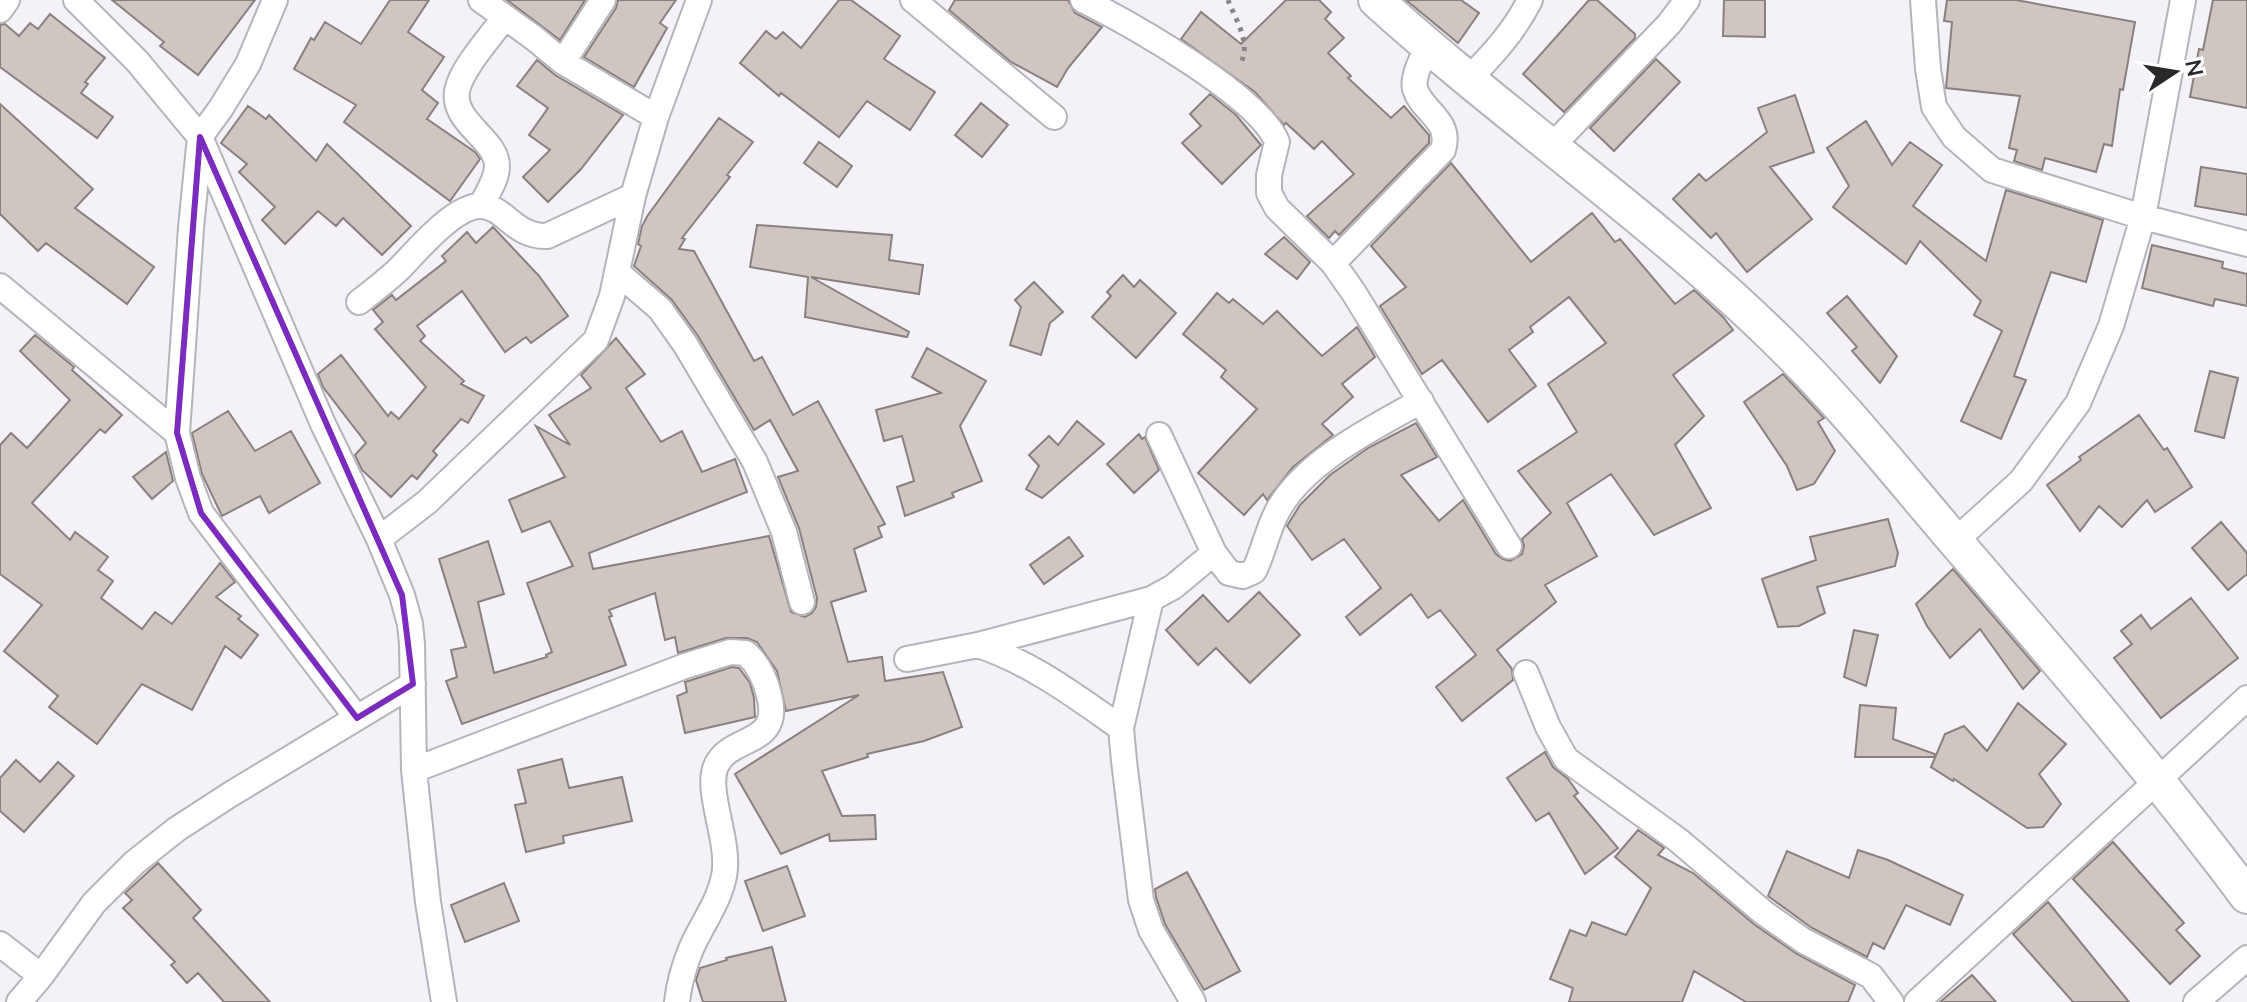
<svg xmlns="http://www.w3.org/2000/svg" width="2247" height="1002" font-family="'Nunito Sans',sans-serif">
  <rect width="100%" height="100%" fill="#f4f1f9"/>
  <!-- building -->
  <path fill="#cfc6c2" stroke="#89817e" stroke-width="2" d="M112,0h143l-57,75 -38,-29 4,-4z
    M390,0h39l-21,32 36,25 -22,33 16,13 -11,16 48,33 5,7 -30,42 -106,-79 12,-17 -62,-36 17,-31 3,2 11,-18 36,22z
    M507,0h78l-25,40z
    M618,0h58l-16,23 7,5 -33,59 -50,-30 32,-49z
    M839,0h12l49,36 -16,23 51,33 -25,38 -43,-29 -28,36 -58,-44 -2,3 -39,-33 26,-32 10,8 7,-7 18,16z
    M955,0h113l7,13 27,14 -34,41 -11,19 -46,-25 -62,-52z
    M1286,0h33l12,12 -6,7 19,19 -16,15 23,23 -3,2 43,40 13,-12 25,29v8l-90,92 -4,-4 -6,7 -22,-22 47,-42 -32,-33 -8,8 -28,-26 -2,2 -29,-33 -74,-53 20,-27 40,32z
    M1406,0h55l18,13 -21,30z
    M1589,0h8l38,34v4l-71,74 -41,-38z
    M1724,0h41v37l-42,-1z
    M1947,0h69l119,22 -12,68 -3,-1 -8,57 -8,-2 -8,28 -51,-14 -3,12 -28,-9 3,-11 -8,-2 11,-52 -74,-8 6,-66 -8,-1z
    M2213,0h34v108l-57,-11 9,-48 4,1z
    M50,14l55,44 -20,24 3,2 -7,9 32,24 -16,21 -97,-71v-42l5,-1 14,12 11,-13 8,6z
    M1656,59l24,23 -66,69 -24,-23z
    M537,60l18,15 68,40 -42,54 -33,33 -25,-25 27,-27 -21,-15 19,-27 -31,-22z
    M1210,94l26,21 25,30 -39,39 -40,-41 19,-17 -11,-12z
    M1795,95l19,57 -44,15 42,52 -65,53 -31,-39 -5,5 -38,-39 26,-25 7,7 61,-49 -9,-24z
    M981,103l27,22 -26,32 -27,-22z
    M0,104l93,85 -18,19 79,59 -27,37 -81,-61 -8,8 -38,-37z
    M248,106l18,13 3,-4 47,46 11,-17 84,82 -29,29 -39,-37 -7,8 -18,-15 -33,33 -23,-24 13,-13 -36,-35 8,-8 -26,-21z
    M719,118l34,24 -26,33 3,2 -48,61 3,1 -6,10 15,2 60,110 8,-4 31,58 25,-14 67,123 -7,3 4,10 -28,12 12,42 -35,11 17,60 34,-5 3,24 58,-9 19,55 -38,14 -57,13 1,3 -46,14 20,45 33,-1 1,24 -46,2 -1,-7 -48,20 -46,-80 124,-79 -73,16 -9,-40 -20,-29 -10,-4h-21l-48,15 -3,-16 -10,3 -10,-47 -46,17 3,6 -3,1 17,48 -164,59 -16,-43 11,-4 -6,-27 15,-3 -27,-88 49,-18 16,53 -26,8 16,71 53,-16 -1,-2 6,-3 -25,-69 46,-17 -23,-45 -28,11 -13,-32 56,-23 -29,-51 34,19 -21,-30 42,-27 -10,-13 35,-37 29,36 -19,14 35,54 21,-11 20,41 33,-13 12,33 -158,61 4,16 176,-33 22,76 14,5 7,-4 4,-6 1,-9 -18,-70 -21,-51 20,-6 -28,-51 -16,10 -56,-94 -26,-36 -38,-34 7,-20 -3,-2 4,-18 6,-11z
    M1866,121l26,44 18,-23 32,23 -29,41 73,55 20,-71 97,30 -17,62 -35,-10 -37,104 12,4 -25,59 -40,-18 41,-90 -28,-16 7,-14 -61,-60 -14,23 -73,-57 16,-21 -22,-38z
    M819,142l33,24 -15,21 -33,-24z
    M1451,163l80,99 61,-49 23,29 5,-3 55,65 19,-14 29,27 10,13 -60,45 31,41 -29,29 36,63 -57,27 -43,-61 -44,29 30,53 -52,29 11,17 -59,48 15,19 1,11 -51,41 -26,-34 40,-32 -36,-45 -12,8 -17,-24 -51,41 -14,-18 35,-29 -37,-49 -32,21 -25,-34 13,-21 30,-30 38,-27 48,-25 21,34 -36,18 38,46 24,-21 33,54 7,5 7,2 12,-7 2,-8 -2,-7 29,-26 -33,-42 59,-39 -29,-48 58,-41 -37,-46 -39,30 3,5 -24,18 27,36 -48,36 -46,-62 -20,14 -42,-68 26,-19 -35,-41z
    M2201,167l46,7v41l-52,-9z
    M757,225l135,10 -3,25 34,5 -4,29 -108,-17 98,55 -2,5 -102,-20 3,-40 -58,-10z
    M493,227l46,49 29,40 -37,27 -5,-6 -21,15 -43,-61 -45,35 8,10 -5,5 44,40 -3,3 23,12 -16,27 -7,-4 -28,32 4,4 -20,24 -5,-4 -21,22 -29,-27 -7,-15 11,-12 -43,-56 -5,-13 23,-19 47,61 3,-4 8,7 27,-32 -51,-58 8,-7 -10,-12 19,-15 4,5 50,-39 -4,-5 25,-24 9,11z
    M1284,237l26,25 -13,17 -32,-25z
    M2152,245l71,17 -1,6 25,6v32l-32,-7 -2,7 -71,-18z
    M1123,275l11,12 6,-7 36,33 -40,45 -44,-41 19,-21 -4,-4z
    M1034,282l29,30 -13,11 -9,32 -31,-10 11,-38 -6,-7z
    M1217,293l12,10 4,-4 30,25 14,-13 45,45 35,-29 18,30 -33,27 11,13 -31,27 11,11 -40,32 -26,33 -4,-6 -19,21 -46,-42 59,-64 -36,-32 5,-7 -43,-36z
    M1847,296l50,60 -17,27 -28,-32 5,-4 -30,-34z
    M35,335l39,32 -2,3 50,45 -17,18 -5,-4 -68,74 38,37 5,-8 33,25 -10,13 15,11 -12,17 41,31 13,-17 17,12 48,-61 15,19 -19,15 25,19 -3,3 20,16 -17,23 -16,-12 -33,64 -50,-26 -45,60 -48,-37 9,-11 -54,-45 38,-46 -42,-31v-129l11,-12 16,15 43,-48 -50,-49z
    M927,348l59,33 -26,45 22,55 -30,12 2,4 -49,19 -8,-29 17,-6 -12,-45 -18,5 -8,-31 65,-17 -29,-16z
    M2210,371l28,7 -14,60 -29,-7z
    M1783,374l41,44 -6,4 17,29 -21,33 -17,6 -10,-24 -43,-64z
    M228,411l27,40 36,-20 29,52 -51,30 -9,-17 -38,20 -20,-42 -10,-41z
    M2139,415l25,35 3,-2 25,39 -37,25 -8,-12 -25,27 -23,-21 -19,25 -33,-46 34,-25 -2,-3z
    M1077,421l27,23 -62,54 -16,-9 13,-23 -10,-11 20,-19 9,9z
    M1139,434l3,5 3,-2 14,33 -25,23 -27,-29z
    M166,452l7,29 -21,18 -19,-22z
    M1888,519l10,34 -3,13 -78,21 8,26 -26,13 -21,1 -16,-48 54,-19 -6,-23z
    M2221,522l26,31v21l-19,16 -36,-42z
    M1069,537l14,19 -39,28 -14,-19z
    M1953,569l87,102 -17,18 -43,-60 -30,29 -23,-32 -11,-22z
    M1259,592l41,43 -50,48 -34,-35 -18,17 -32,-35 37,-35 25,27z
    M2191,598l47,60 -77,60 -47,-60 18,-14 -11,-13 20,-16 10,14z
    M1854,630l24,5 -12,51 -22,-9z
    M732,667l7,1 11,15 4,15 1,19 -70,16 -8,-37 10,-4 -2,-10z
    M2018,703l48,41 -27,30 22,30 -18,23 -16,1 -73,-49 -1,2 -22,-14 14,-33 19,-8 23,25z
    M1860,705l36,3 -3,31 42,15 -1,3h-79z
    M1545,752l8,15 15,12 10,14 -4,3 44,52 -33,26 -36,-61 -13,8 -29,-43z
    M562,759l7,29 53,-11 10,44 -69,15 1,7 -38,9 -11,-47 11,-2 -8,-33z
    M16,760l24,22 18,-20 16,14 -50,56 -24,-21v-33z
    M1638,830l26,18 -6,7 35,18 62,52 42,29 58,31 -7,17h-102l-52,-31 -12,31h-113l4,-14 -23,-9 20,-49 16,6 6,-14 34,13 25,-47 -36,-31z
    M2113,842l71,81 -8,7 24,26 -30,28 -97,-105z
    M1858,850l30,10 75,35 -13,30 -44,-20 -22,44 -11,-6 -6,14 -55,-29 -44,-32 19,-45 62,27z
    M158,863l43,47 -8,8 77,84h-46l-26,-29 -11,10 -16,-18 4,-3 -52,-54 9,-8 -7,-7z
    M787,866l18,50 -42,15 -18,-50z
    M1187,872l53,99 -36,19 -39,-66 -9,-27 -1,-8z
    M504,883l15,38 -54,21 -14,-37z
    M2048,902l81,100h-56l-60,-68z
    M772,947l14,55h-83l-7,-22 4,-12 27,-8 -1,-2z
    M1972,975l24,27h-56z"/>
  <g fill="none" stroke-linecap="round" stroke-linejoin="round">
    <defs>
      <path id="street" d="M76,0l61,61 63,76 123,287 56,115 23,56 8,29 2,20 2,126 14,132 16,100
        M275,0l-27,64 -27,44 -21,29 -9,91 -14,205 11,45 13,35 156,205
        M481,0l53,38 29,24 93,55
        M913,0l141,117
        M1083,0c46,23 176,96 194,142l-8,33v18l8,15 56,55 21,30 155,253
        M1923,0l5,69 6,38 20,30 38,33 151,47 104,27
        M0,10l7,-10
        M563,62l40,-62
        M1468,80c24,-25 46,-48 62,-80
        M1552,146l117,-122 18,-24
        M481,206c6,-13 16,-26 16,-40 0,-27 -45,-43 -40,-75 4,-22 34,-55 48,-74
        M1333,263l110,-113c9,-30 -20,-37 -28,-61 -3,-13 8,-32 13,-43
        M617,272l43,37 25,35 70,118 29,70 18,70
        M0,286l177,147
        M359,302c13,-10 27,-21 39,-32 18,-18 56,-65 83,-64 25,1 32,31 66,30l86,-40
        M1159,435l55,118 15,20 14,3 11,-5c9,-18 13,-39 22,-57 25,-51 97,-86 145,-113
        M379,539l48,-37 169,-162 16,-44 21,-100 23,-79 43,-117
        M1955,541l66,-60 57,-78 33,-77 32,-109 40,-217
        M1151,599l-30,129 3,33 17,139 10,30 42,72
        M978,645c54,18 97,51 143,83
        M907,659l71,-14 173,-46 22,-12 41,-34
        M1526,673l22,54 18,32 112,81 86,73 40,28 67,35 20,26
        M414,770l271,-104 45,-14 16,1c13,12 19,25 23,42 14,52 -39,39 -53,71 -11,26 15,76 8,110 -5,26 -22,48 -33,73 -7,17 -12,34 -14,53
        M0,944l41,32
        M19,1002l22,-26 53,-73 40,-40 43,-34 54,-35 182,-110
        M1917,1002l330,-304
        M2196,1002l51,-44"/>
      <path id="secondary" d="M1376,0c129,117 274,216 399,338 65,63 121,134 180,203 100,116 200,232 292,355"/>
    </defs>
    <!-- street casing -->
    <use href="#street" stroke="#b6b3ba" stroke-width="28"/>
    <!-- secondary casing -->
    <use href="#secondary" stroke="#b6b3ba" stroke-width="38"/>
    <!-- path -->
    <path stroke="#88868b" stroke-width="5" stroke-dasharray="4 6" stroke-linecap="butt" d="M1228,0c8,21 25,45 11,66"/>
    <!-- street -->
    <use href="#street" stroke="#fff" stroke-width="24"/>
    <!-- secondary -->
    <use href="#secondary" stroke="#fff" stroke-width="34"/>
  </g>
  <!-- marked area -->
  <path fill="none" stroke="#7b2cbf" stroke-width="6" stroke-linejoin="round" d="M200,137l202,458 11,89 -56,34 -156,-205 -24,-80z"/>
  <!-- north arrow -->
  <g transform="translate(2175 72) rotate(78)" stroke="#ffffff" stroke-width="6" paint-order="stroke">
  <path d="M0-6L14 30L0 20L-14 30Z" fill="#29282b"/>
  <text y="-12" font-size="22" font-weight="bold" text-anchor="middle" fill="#29282b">N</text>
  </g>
</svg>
